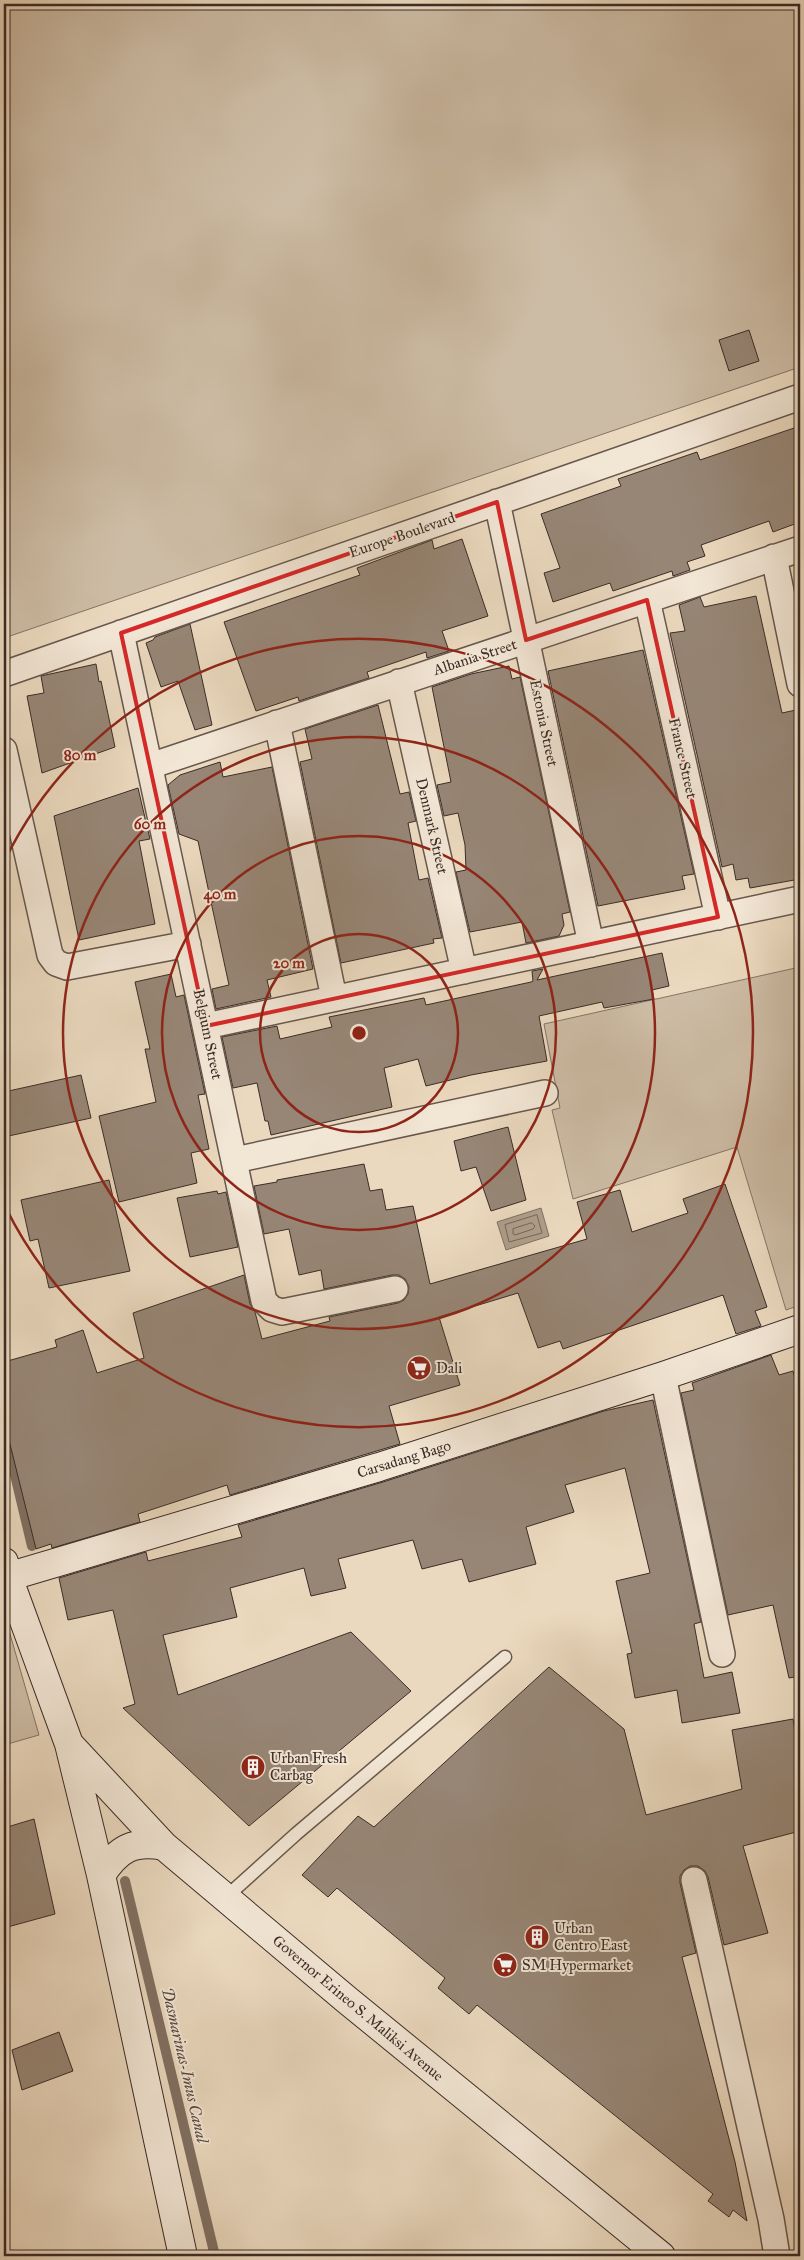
<svg xmlns="http://www.w3.org/2000/svg" width="804" height="2260" font-family="'IM FELL Great Primer',serif">
  <rect width="100%" height="100%" fill="#ebd9bf"/>
  <filter id="stains"><feTurbulence type="fractalNoise" baseFrequency=".004" numOctaves="4"/><feColorMatrix values="0 0 0 0 .2 0 0 0 0 .09 0 0 0 0 .02 0 0 0 .5 -.17"/></filter>
  <radialGradient id="worn" r=".72"><stop offset=".6" stop-color="#630" stop-opacity="0"/><stop offset="1" stop-color="#630" stop-opacity=".3"/></radialGradient>
  <!-- green -->
  <path fill="#cdbca5" stroke="#847466" d="M4,4h796v363l-796,271z
    M800,967v338l-14,5 -49,-163 -164,52 -21,-89 8,-2 -16,-84z
    M4,1613l35,122 -35,10z"/>
  <!-- water -->
  <path fill="#af9e8b" stroke="#817063" d="M541,1208l8,28 -43,14 -9,-28z"/>
  <g fill="none" stroke-linecap="round" stroke-linejoin="round">
    <!-- shore -->
    <path stroke="#756559" stroke-width="1" d="M537,1215l5,18 -33,9 -4,-17z
      M532,1223l3,3 -2,3 -18,6 -2,-1v-5z"/>
    <!-- stream -->
    <path stroke="#817063" stroke-width="10" d="M4,1429l28,117
      M125,1881l90,375"/>
  </g>
  <!-- building -->
  <path fill="#978676" stroke="#3b2c27" d="M749,330l10,31 -30,10 -10,-31z
    M800,426v96l-27,10 -4,-11 -68,24 4,11 -18,6 3,8 -17,6 -1,-5 -59,20 -3,-8 -57,19 -9,-29 16,-5 -19,-54 80,-28 -3,-7 79,-27 3,8z
    M462,539l26,77 -46,15 7,20 -22,7 -1,-6 -59,20 2,6 -70,23 -1,-4 -42,14 -32,-89 136,-47 -3,-7 75,-28 2,9z
    M756,596l26,117 14,-3 4,22v147l-50,9 -2,-10 -12,2 -3,-16 -11,3 -52,-234 15,-2 -6,-26 21,-8 4,10z
    M190,624l22,101 -17,5 -17,-49 -17,6 -15,-44 7,-3 2,-3z
    M643,650l51,224 -12,2 3,13 -87,17 -50,-235z
    M96,664l3,18 2,-1 14,66 -73,26 -15,-77 17,-3 -3,-17z
    M509,666l3,13 8,-2 50,235 -8,2 2,11 -5,11 -33,7 -4,-21 -52,10 -14,-60 10,-2 -1,-25 -7,-32 -14,3 -7,-31 14,-3 -19,-95 39,-13z
    M378,705l22,89 9,-2 7,29 -8,2 11,57 9,-2 14,60 -9,1 1,4 -93,20 -41,-201 12,-3 -7,-30z
    M220,762l3,15 49,-10 41,202 -46,11 4,17 -55,12 -4,-20 17,-4 -21,-97 -10,-47 -19,-7 -11,-49 12,-10z
    M138,788l12,51 -11,2 16,83 -76,16 -25,-124z
    M662,953l7,33 -17,4 2,9 -50,9 -2,-6 -63,14 8,45 -76,14 -45,11 -8,-27 -34,9 8,39 -121,28 -3,-14h-3l-8,-38 -24,5 -11,-51 55,-11 3,13 52,-12 -3,-10 95,-19 2,7 105,-23 2,-1 -1,-10 11,-2 -6,11z
    M171,974l5,23 8,-2 21,99 -7,1 11,54 -18,4 6,30 -78,19 -20,-86 57,-14 -11,-53h5l-15,-67z
    M81,1075l10,43 -87,19v-45z
    M508,1127l18,73 -35,11 -15,-44 -15,4 -7,-30z
    M364,1164l6,27 12,-2 4,21 27,-4 17,78 157,-45 -10,-37 43,-12 12,42 56,-19 -5,-14 42,-15 42,123 -12,4 6,15 -25,8 -13,-39 -160,54 -3,-8 -22,7 -20,-55 -79,24 21,68 -71,21 11,38 -170,51 -3,-10 -89,29 2,8 -88,26 -1,-4 -15,5 -32,-129v-58l53,-15 -2,-7 28,-10 14,43 47,-15 -11,-45 111,-38 6,29 5,8 7,27 68,-18 -1,-4 69,-14 6,-3 4,-6 1,-7 -4,-8 -6,-4h-7l-68,14 -3,-19 -22,5 -10,-46 -25,5 -10,-48 23,-4v-2z
    M109,1180l21,91 -81,17 -11,-49 -8,2 -9,-41z
    M217,1191l1,3 8,-2 12,55 -48,10 -13,-59z
    M771,1355l8,20 14,-4 7,24v281l-11,2 -16,-73 -45,10 -47,-222 13,-3 -2,-7z
    M653,1400l48,222 -7,2 10,54 28,-6 8,41 -58,10 -5,-33 -42,8 -8,-44 5,-1 -16,-72 34,-8 -25,-105 -60,17 9,27 -48,15 10,37 -67,18 -7,-23 -40,10 -9,-29 -75,19 8,29 -35,8 -7,-28 -74,20 7,29 -74,18 15,60 173,-63 60,59 -162,135 -126,-118 12,-4 -22,-94 -45,10 -9,-42 87,-26 2,9 94,-24 -4,-12 145,-43 221,-71z
    M549,1667l75,62 22,86 96,-26 -10,-59 61,-11 7,41v71l-57,15 25,87 -44,12 -16,-68 -3,-6 -7,-5h-8l-6,4 -4,6v7l16,70 -14,4 53,205 12,59 -14,-11 -4,7 -21,-16 5,-7 -236,-189 -8,9 -31,-26 7,-10 -108,-90 -9,9 -26,-22 56,-59 16,11z
    M34,1819l21,95 -51,14v-100z
    M59,2032l14,39 -51,19 -10,-40z"/>
  <g fill="none" stroke-linecap="round" stroke-linejoin="round">
    <defs>
      <path id="lane" d="M225,1898l71,-64 209,-177"/>
      <path id="street" d="M497,502l94,442
        M774,557l26,127
        M647,600l71,317
        M121,633l143,668 8,8 10,3 113,-23
        M4,674l796,-277
        M399,682l65,289
        M277,723l57,275
        M4,750l46,205 6,8 11,4 121,-23
        M150,766l650,-217
        M206,1026l594,-127
        M235,1160l310,-67
        M663,1376l59,278
        M694,1880l77,339 6,37"/>
      <path id="secondary" d="M4,1562l4,15 61,167 32,131 82,381
        M4,1578l375,-111 284,-91 137,-47
        M69,1744l95,102 183,154 314,256
        M101,1875c17,-26 32,-35 63,-29"/>
    </defs>
    <!-- lane casing -->
    <use href="#lane" stroke="#67574d" stroke-width="15"/>
    <!-- street casing -->
    <use href="#street" stroke="#67574d" stroke-width="28"/>
    <!-- secondary casing -->
    <use href="#secondary" stroke="#3b2c27" stroke-width="30"/>
    <!-- lane -->
    <use href="#lane" stroke="#f2e6d5" stroke-width="12"/>
    <!-- street -->
    <use href="#street" stroke="#f2e6d5" stroke-width="25"/>
    <!-- secondary -->
    <use href="#secondary" stroke="#f2e6d5" stroke-width="28"/>
  </g>
  <!-- marked area -->
  <path fill="none" stroke="#d62828" stroke-width="4" stroke-linejoin="round" d="M497,502l29,138 121,-40 71,317 -512,109 -85,-393z"/>
  <!-- distance rings -->
  <g fill="none" stroke="#8f2418" stroke-width="2.5">
    <circle cx="359" cy="1033" r="99"/>
    <circle cx="359" cy="1033" r="197"/>
    <circle cx="359" cy="1033" r="296"/>
    <path d="M5 860A394 394 0 1 1 5 1206"/>
  </g>
  <!-- icons -->
  <defs>
    <symbol id="supermarket-disc" viewBox="-11 -11 22 22"><circle r="9.5" fill="#8f2418" stroke="#f2e6d5"/><path d="M-6-5.5h2.5l.6 2H6L4.5 2H-2.5L-4.4-4H-6ZM-1.5 3.2a1.3 1.3 0 1 0 .1 0ZM3 3.2a1.3 1.3 0 1 0 .1 0Z" fill="#fff"/></symbol>
    <symbol id="building-disc" viewBox="-11 -11 22 22"><circle r="9.5" fill="#8f2418" stroke="#f2e6d5"/><path d="M-4-6H4V6H1V3H-1V6H-4ZM-2.5-4.3h1.7v1.8h-1.7ZM.8-4.3h1.7v1.8H.8ZM-2.5-1h1.7V.8h-1.7ZM.8-1h1.7V.8H.8Z" fill="#fff"/></symbol>
  </defs>
  <g fill-rule="evenodd">
    <use href="#supermarket-disc" x="405" y="1354" width="28" height="28"/>
    <use href="#building-disc" x="239" y="1753" width="28" height="28"/>
    <use href="#building-disc" x="523" y="1923" width="28" height="28"/>
    <use href="#supermarket-disc" x="491" y="1951" width="28" height="28"/>
  </g>
  <g text-anchor="middle" dominant-baseline="central" stroke-width="4" stroke-linejoin="round" paint-order="stroke">
    <!-- street labels -->
    <g font-size="15" fill="#3b2c27" stroke="#f2e6d5">
      <text transform="translate(402 535) rotate(-19)">Europe Boulevard</text>
      <text transform="translate(475 657) rotate(-18)">Albania Street</text>
      <text transform="translate(544 723) rotate(78)">Estonia Street</text>
      <text transform="translate(683 758) rotate(77)">France Street</text>
      <text transform="translate(432 826) rotate(77)">Denmark Street</text>
      <text transform="translate(208 1034) rotate(78)">Belgium Street</text>
      <text transform="translate(404 1459) rotate(-17)">Carsadang Bago</text>
      <text transform="translate(358 2008) rotate(40)">Governor Erineo S. Maliksi Avenue</text>
    </g>
    <!-- poi labels -->
    <g font-size="15" fill="#3b2c27" stroke="#f2e6d5" text-anchor="start">
      <text x="436" y="1368">Dali</text>
      <text x="270" y="1758">Urban Fresh<tspan x="270" dy="17">Carbag</tspan></text>
      <text x="554" y="1928">Urban<tspan x="554" dy="17">Centro East</tspan></text>
      <text x="522" y="1965">SM Hypermarket</text>
    </g>
    <!-- water labels -->
    <g font-size="16" font-style="italic" fill="#584840" stroke="#f2e6d5">
      <text transform="translate(185 2065) rotate(77)">Dasmarinas-Imus Canal</text>
    </g>
  </g>
  <circle cx="359" cy="1033" r="8" fill="#8f2418" stroke="#f2e6d5" stroke-width="2.5"/>
  <g font-size="15" text-anchor="middle" font-weight="bold" fill="#8f2418" stroke="#f2e6d5" stroke-width="4" stroke-linejoin="round" paint-order="stroke">
    <text x="80" y="760">80 m</text>
    <text x="150" y="829">60 m</text>
    <text x="220" y="899">40 m</text>
    <text x="289" y="968">20 m</text>
  </g>
  <!-- margin -->
  <rect width="804" height="2260" fill="none" stroke="#ebd9bf" stroke-width="20"/>
  <rect x="5" y="5" width="794" height="2250" fill="none" stroke="#3b2c27" stroke-width="2.5"/>
  <rect x="10" y="10" width="784" height="2240" fill="none" stroke="#3b2c27"/>
  <rect width="100%" height="100%" filter="url(#stains)"/>
  <rect width="100%" height="100%" fill="url(#worn)"/>
</svg>
